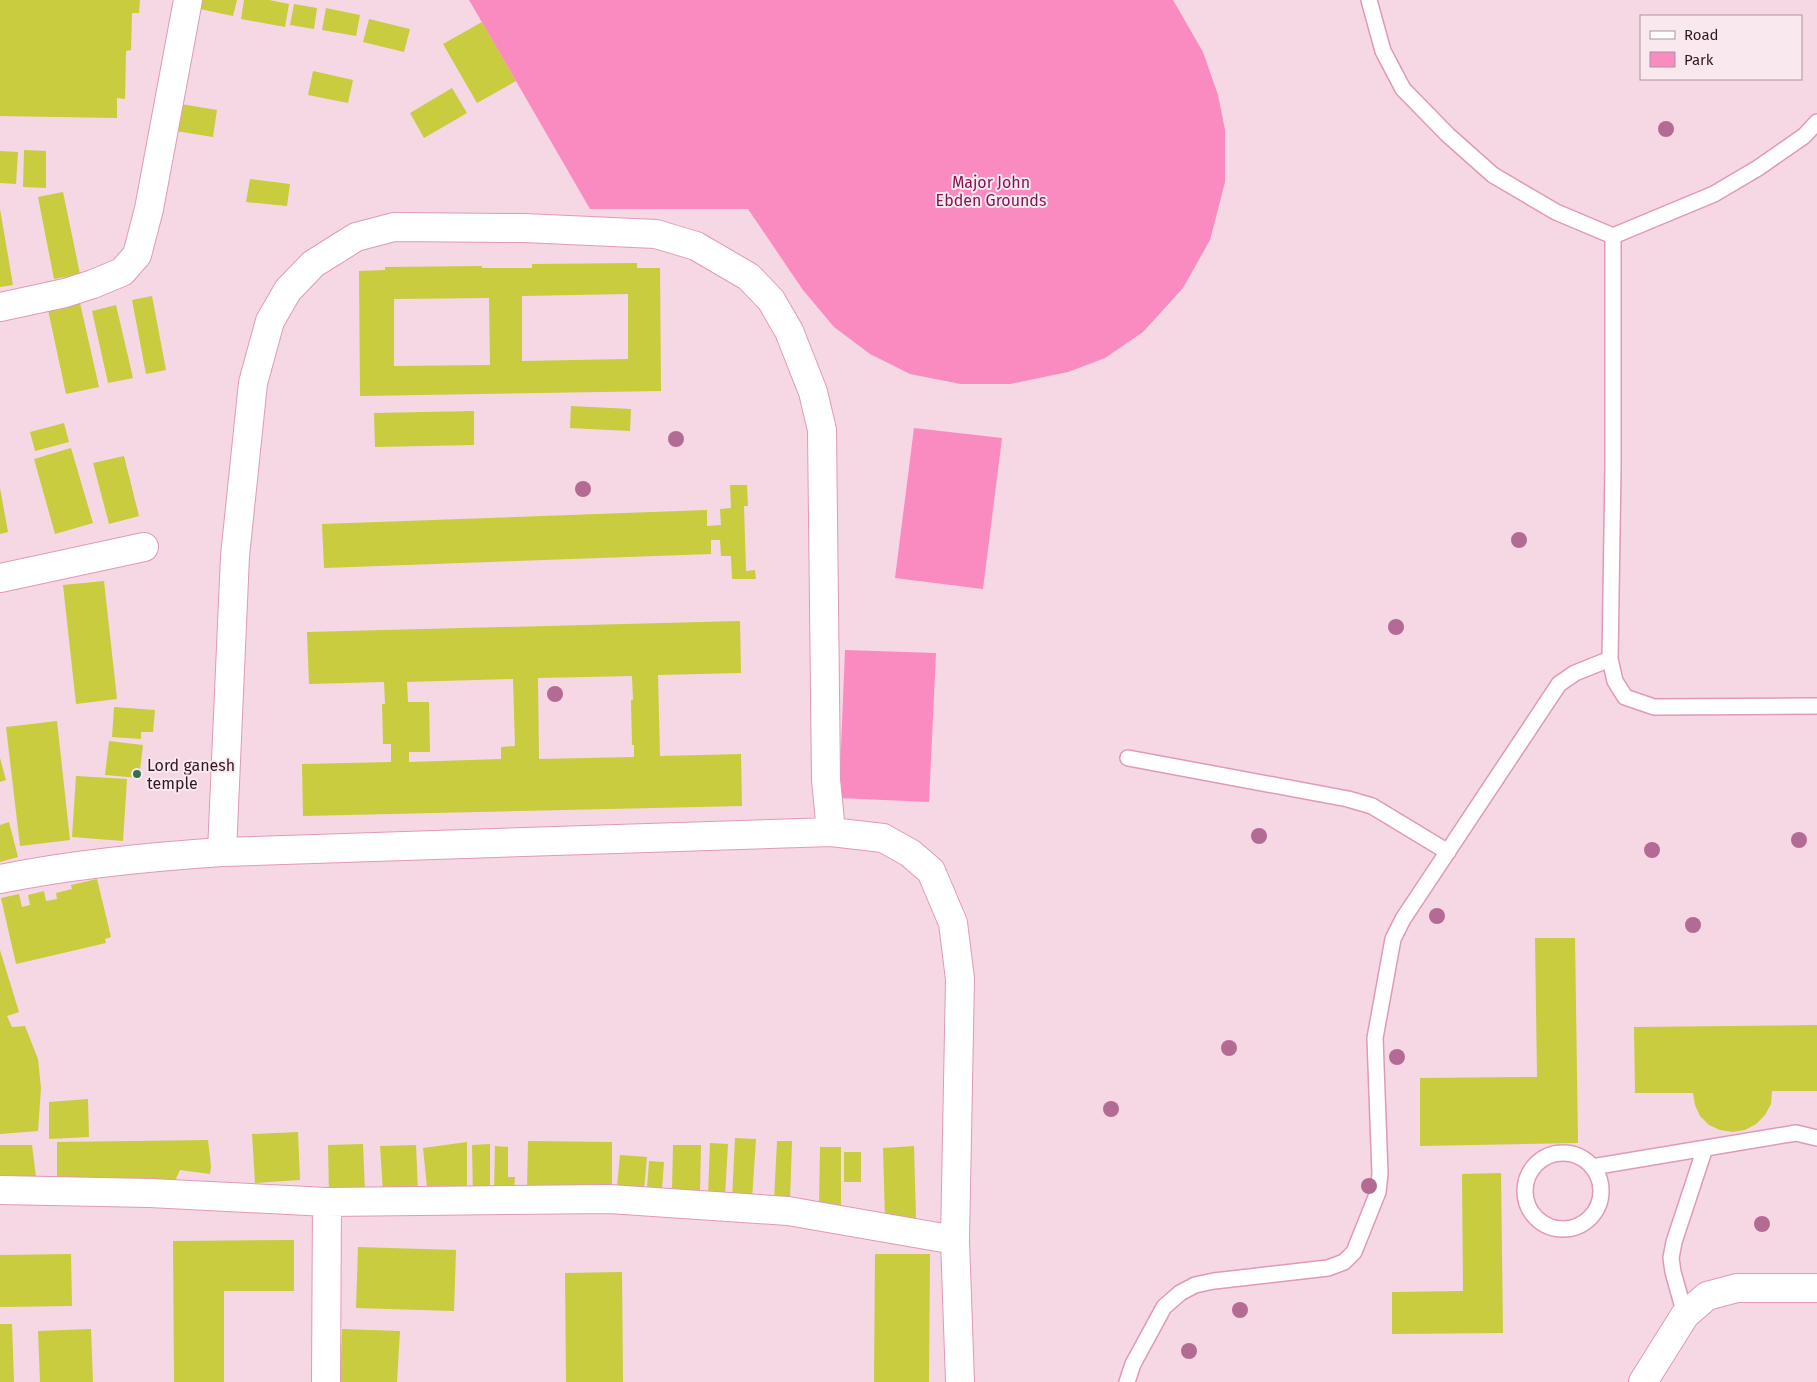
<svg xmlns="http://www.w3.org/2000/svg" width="1817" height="1382" font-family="'Fira Sans',sans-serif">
  <rect width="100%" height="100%" fill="#f6d7e4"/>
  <!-- green -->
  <path fill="#f98bc0" d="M469,0h704l30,52 15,43 7,35v52l-15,58 -27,48 -40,44 -38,26 -37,14 -58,12h-49l-51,-10 -40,-20 -36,-27 -31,-37 -55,-81h-158z
    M914,428l88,10 -19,151 -88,-11z
    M845,650l91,3 -7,149 -90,-4z"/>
  <!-- building -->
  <path fill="#c8cc3e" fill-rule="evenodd" d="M0,0h140l-1,13h-7l-1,37 -5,1 -1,48 -8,-1v20l-117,-2z
    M202,0h35l-4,16 -33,-7z
    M244,0h25l20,4 -4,23 -44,-8z
    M294,4l23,4 -3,21 -24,-4z
    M326,8l34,7 -4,21 -34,-6z
    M369,19l41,10 -6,23 -41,-10z
    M482,22l34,59 -39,22 -34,-59z
    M313,71l40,9 -5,23 -40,-8z
    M452,88l15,25 -43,25 -14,-25z
    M181,104l36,6 -4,27 -37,-6z
    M24,150l22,1v37l-23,-1z
    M0,151l18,1 -2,32 -16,-1z
    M250,179l40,5 -3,22 -41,-4z
    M63,192l17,82 -26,5 -16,-82z
    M0,209l13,76 -13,2z
    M637,263v5h23l1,123 -301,5 -1,-125 26,-1v-3l97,-1v2h50v-4zM628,294v65l-106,2v-65zM489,298l1,67 -96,1v-67z
    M152,296l14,74 -20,4 -14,-74z
    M80,303l19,84 -33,7 -18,-84z
    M116,305l17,73 -25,5 -16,-72z
    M571,406l60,3 -1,22 -60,-3z
    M474,411v34l-99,2 -1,-34z
    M64,423l5,19 -34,9 -5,-19z
    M71,448l22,75 -38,11 -21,-75z
    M124,456l15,60 -30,8 -16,-61z
    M730,485h17l1,21h-4l2,65 9,-1 1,9h-24l-1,-23h-10l-1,-16h-9v14l-387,14 -2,-44 385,-14v16l14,-1 -1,-16 11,-1z
    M0,488l8,44 -8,2z
    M104,581l13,118 -41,5 -13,-119z
    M740,621l1,52 -83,2 2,81 81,-2 1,52 -439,10 -1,-52 89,-2v-18h-8l-1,-40h3l-1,-22 -75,2 -2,-52zM632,676l1,24h-2l1,45h2v12l-95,2 -1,-81zM513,679l2,67 -14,1v12l-92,3v-10h21l-1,-50h-21l-1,-20z
    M114,707l41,3 -2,22h-12v7l-29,-2z
    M57,721l13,119 -50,6 -14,-119z
    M109,741l34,4 -4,33 -34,-3z
    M0,758l6,22 -6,2z
    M76,776l51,3 -4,62 -51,-4z
    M9,822l9,35 -18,5v-37z
    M97,879l14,58 -6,2 1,4 -90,21 -15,-66 18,-4 3,13 8,-2 -2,-10 16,-4 2,10 11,-2 -1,-6 16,-4 -1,-4z
    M1535,938h40l3,205 -158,3v-68l117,-1z
    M0,950l19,62 -12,4 5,11 13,-1 13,33 3,29 -3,43 -38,3z
    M1817,1025v66h-45l-1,13 -6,11 -9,9 -11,6 -12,2 -13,-2 -11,-5 -9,-9 -5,-11 -2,-12h-58l-1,-66z
    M88,1099l1,38 -40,2v-37z
    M298,1132l2,48 -45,3 -3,-49z
    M735,1138l21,1 -4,60h-20z
    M208,1140l3,26 -1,8 -30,-4 -5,11 -118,-1v-38z
    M528,1141l84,1v49l-85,-1z
    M777,1141h15l-2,60h-16z
    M467,1142v50l-39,5 -5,-49z
    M710,1143l18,1 -3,52 -17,-1z
    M363,1144l2,49 -36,1 -1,-49z
    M490,1144v51h-17l-1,-50z
    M0,1145h32l4,32 -36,-1z
    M416,1145l2,46 -35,1 -3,-46z
    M673,1145h28l-1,46 -28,-1z
    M495,1146l13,1v30h7l-1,14h-20z
    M914,1146l2,73 -31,1 -2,-72z
    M820,1147h21v62h-22z
    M844,1152h17v30h-17z
    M620,1155l27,2 -3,33 -27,-3z
    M649,1161l15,1 -2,27 -15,-1z
    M1501,1173l2,160 -111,1v-42l71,-1 -1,-117z
    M294,1240v51h-70v91h-50l-1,-141z
    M358,1247l98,3 -2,61 -98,-3z
    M71,1254l1,52 -72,1v-52z
    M875,1254h55l-1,128h-55z
    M622,1272l1,110h-57l-1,-109z
    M0,1324h12l2,58h-14z
    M91,1329l2,53h-53l-2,-51z
    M342,1329l58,2 -3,51h-57z"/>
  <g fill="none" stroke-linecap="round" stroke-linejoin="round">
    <defs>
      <path id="service" d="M1369,0l14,51 20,38 45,46 45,40 63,37 57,24v232l-3,191 5,22 10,16 29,10 163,-1
        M1613,236l101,-42 44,-26 46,-32 13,-14
        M1128,758l220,41 24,7 76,46
        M1525 1191a38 38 0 1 1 76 0a38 38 0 1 1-76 0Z
        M1592,1167l204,-34 21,5
        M1685,1315l-12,-43 -2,-14 3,-16 31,-94
        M1127,1382l6,-18 31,-57 16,-14 15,-8 19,-4 114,-13 16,-6 10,-10 24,-60 2,-18 -5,-136 18,-99 10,-20 156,-235 16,-11 35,-14"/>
      <path id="minor" d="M0,307l65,-14 28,-9 29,-12 15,-17 12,-46 39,-209
        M0,578l144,-31
        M222,852l13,-296 18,-173 17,-62 18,-31 25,-26 43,-27 38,-10 130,1 132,6 40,12 53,31 22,23 18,31 24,61 9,38 4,350 5,52 52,6 27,15 21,18 22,52 7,56 -5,261 5,142
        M0,879c74,-15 147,-22 222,-27l609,-20
        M0,1190l150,3 177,9 282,-3 179,12 167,29
        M326,1382l1,-180
        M1643,1382l42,-67 22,-19 30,-8h80"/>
    </defs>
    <!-- service casing -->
    <use href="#service" stroke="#e199b9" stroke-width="18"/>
    <!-- minor casing -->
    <use href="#minor" stroke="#e199b9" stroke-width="30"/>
    <!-- service -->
    <use href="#service" stroke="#fff" stroke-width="15"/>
    <!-- minor -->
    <use href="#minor" stroke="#fff" stroke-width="28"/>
  </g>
  <!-- trees -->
  <g fill="#b46b93">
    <circle cx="1666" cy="129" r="8"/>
    <circle cx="676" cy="439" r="8"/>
    <circle cx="583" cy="489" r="8"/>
    <circle cx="1519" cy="540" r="8"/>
    <circle cx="1396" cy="627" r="8"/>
    <circle cx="555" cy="694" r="8"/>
    <circle cx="1259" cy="836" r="8"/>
    <circle cx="1799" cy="840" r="8"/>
    <circle cx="1652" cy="850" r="8"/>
    <circle cx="1437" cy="916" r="8"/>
    <circle cx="1693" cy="925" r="8"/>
    <circle cx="1229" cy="1048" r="8"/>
    <circle cx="1397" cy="1057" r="8"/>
    <circle cx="1111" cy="1109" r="8"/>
    <circle cx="1369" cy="1186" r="8"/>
    <circle cx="1762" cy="1224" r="8"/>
    <circle cx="1240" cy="1310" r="8"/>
    <circle cx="1189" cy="1351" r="8"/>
  </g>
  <!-- markers -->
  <circle fill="#32715e" stroke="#f9e9ef" stroke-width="2" cx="137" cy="774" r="5"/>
  <g text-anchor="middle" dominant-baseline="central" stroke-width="4" stroke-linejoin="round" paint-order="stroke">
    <!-- park labels -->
    <g font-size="16" fill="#7e1351" stroke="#f9e9ef">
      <text x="991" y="182">Major John<tspan x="991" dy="18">Ebden Grounds</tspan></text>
    </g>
    <!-- poi labels -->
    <g font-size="16" fill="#321824" stroke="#f9e9ef" text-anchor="start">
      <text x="147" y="765">Lord ganesh<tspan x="147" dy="18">temple</tspan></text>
    </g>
  </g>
  <!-- legend -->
  <rect x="1640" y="15" width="162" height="65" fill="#f9e9ef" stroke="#a9959e"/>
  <rect x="1650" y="31" width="25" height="8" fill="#ffffff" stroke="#a9959e"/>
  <text x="1684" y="40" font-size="15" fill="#321824">Road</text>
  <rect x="1650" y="52" width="25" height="15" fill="#f98bc0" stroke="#a9959e"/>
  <text x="1684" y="65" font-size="15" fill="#321824">Park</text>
</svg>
